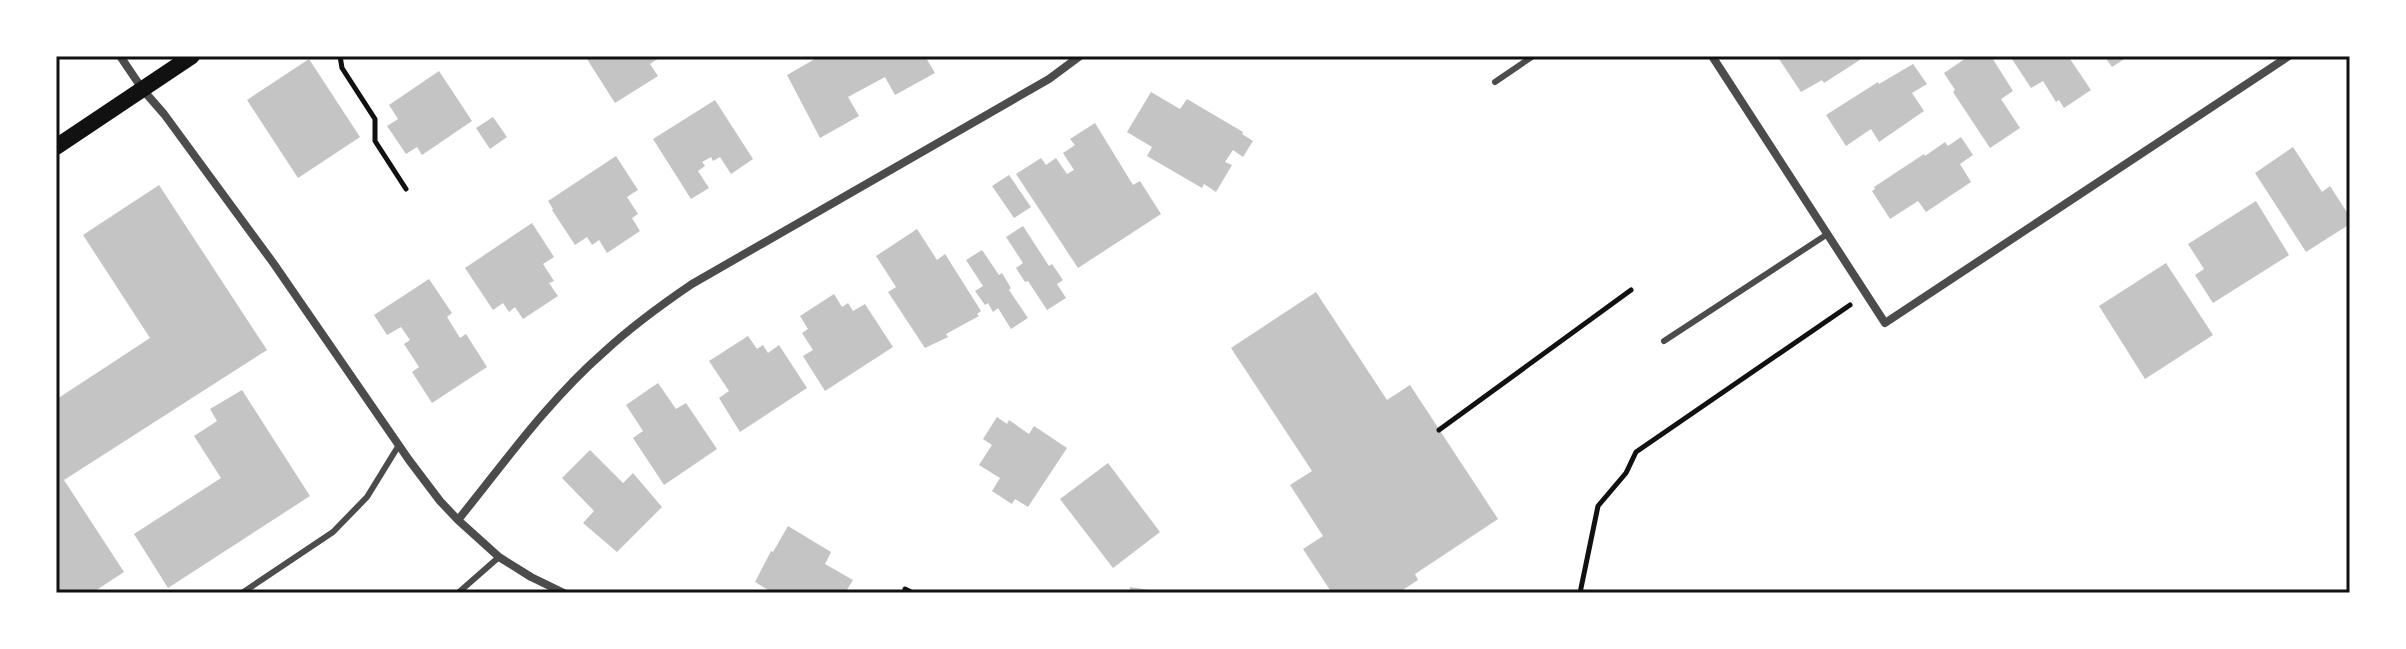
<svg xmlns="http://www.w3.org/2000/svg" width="2406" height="649" font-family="'Public Sans',sans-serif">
  <rect width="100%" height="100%" fill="#fff"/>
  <!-- building -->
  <path fill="#c4c4c4" d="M585,56h77l-12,8 8,12 -43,27z
    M820,56h105l10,17 -40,22 -10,-18 -37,20 11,19 -39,22 -33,-63z
    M1785,56h81l-42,27 -2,-3 -21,12 -22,-33z
    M1969,56h22l22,35 -12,8 19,29 -30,20 -37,-56 2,-2 -11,-17z
    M2010,56h58l23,34 -27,18 -5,-8 -3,2 -13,-21 -12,7z
    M2104,56h25l-17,11z
    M309,59l51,78 -62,41 -51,-78z
    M1913,64l14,20 -15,9 12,18 -45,31 -8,-13 -25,17 -20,-31 52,-33 1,2z
    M439,71l33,50 -50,34 -5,-8 -11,7 -19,-28 11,-7 -9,-14z
    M1151,92l29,17 7,-10 56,33 -1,2 11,7 -10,16 -10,-7 -8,12 7,3 -16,27 -12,-8 -2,4 -55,-32 5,-9 -25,-15z
    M715,100l38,59 -22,15 -11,-17 -7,4 -2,-4 -9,5 3,4 -7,5 11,17 -18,11 -38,-60z
    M493,117l14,20 -17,12 -14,-21z
    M1095,123l38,62 7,-4 21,33 -83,54 -62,-94 25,-16 5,7 10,-7 11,16 7,-4 -11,-17 12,-8 -5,-6z
    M1961,137l12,18 -13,9 11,18 -45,30 -8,-11 -28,18 -18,-28 3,-2 -1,-2 50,-33 1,2 20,-14 3,4z
    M2293,147l29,45 8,-6 20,31v7l-44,28 -51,-79z
    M616,156l22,34 -11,7 11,17 -6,4 8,13 -33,22 -8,-13 -7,5 -5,-8 -12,8 -23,-35 1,-1 -5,-8z
    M1009,175l22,32 -17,11 -22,-32z
    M159,185l108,165 -203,130 60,92 -32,21h-33l-3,-4v-198l4,6 90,-59 -67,-103z
    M2256,201l33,54 -76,48 -18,-28 9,-6 -16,-25z
    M532,223l22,34 -11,7 11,17 -5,2 9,13 -35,23 -8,-12 -6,5 -6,-9 -10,7 -28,-42z
    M1023,226l26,40 3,-2 11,16 -6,4 9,14 -19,12 -19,-29 -3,1 -9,-14 7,-5 -17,-26z
    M917,229l20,31 8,-6 36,57 -4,3 2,2 -33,18 2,3 -23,11 -37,-56 8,-5 -20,-31z
    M982,250l17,25 3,-2 9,15 -2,2 19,28 -17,11 -13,-21 -5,4 -5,-9 -3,2 -10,-14 8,-5 -17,-26z
    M2166,263l47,72 -68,44 -46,-73z
    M429,279l23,34 -5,4 13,21 6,-4 21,33 -55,36 -20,-31 7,-5 -15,-23 6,-4 -9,-13 -14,8 -13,-20z
    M1316,292l71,108 23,-15 88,134 -83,55 3,6 -20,13h-66l-29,-44 20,-13 -33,-51 22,-14 -81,-123z
    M834,294l8,13 6,-4 5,8 12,-7 28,43 -68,44 -22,-35 10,-6 -11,-17 6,-4 -8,-13z
    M748,336l9,13 6,-4 5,8 11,-8 28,43 -67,44 -21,-34 10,-7 -20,-30z
    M658,383l18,26 10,-6 31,46 -53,36 -31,-47 10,-7 -17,-26z
    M242,390l68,106 -142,92 -34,-54 87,-56 -27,-42 23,-15 -7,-12z
    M997,417l10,7 2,-4 20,14 5,-8 33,22 -39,59 -13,-8 -3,5 -20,-13 8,-13 -21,-13 13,-20 -9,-6z
    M590,450l33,33 10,-10 29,34 -45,45 -34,-29 11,-12 -32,-33z
    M1108,463l52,69 -47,36 -53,-69z
    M788,526l43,26 -6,12 28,16 -8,13h-72l-18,-11 16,-31 2,1z
    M1130,587l26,4v2h-27z"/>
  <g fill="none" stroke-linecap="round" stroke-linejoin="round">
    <!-- path -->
    <path stroke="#111" stroke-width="5" d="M340,56l2,12 33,51v22l31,48
      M1439,430l192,-140
      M905,589l8,4
      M1580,593l18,-87 28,-33 10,-21 214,-147"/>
    <!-- service -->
    <path stroke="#4c4c4c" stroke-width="6" d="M1495,82l38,-26
      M1664,341l162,-106
      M242,593l91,-61 34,-35 32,-52
      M458,593l41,-36"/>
    <!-- minor -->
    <path stroke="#4c4c4c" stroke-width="8" d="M120,56l23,34 21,24 110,150 135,196 31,41 18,19 41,37 32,20 33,16
      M1712,56l173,267 404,-267
      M458,520c46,-57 90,-119 146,-168 27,-25 57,-47 88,-68l357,-205 31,-23"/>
    <!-- secondary -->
    <path stroke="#111" stroke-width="16" d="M56,147l136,-91"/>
  </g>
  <!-- border -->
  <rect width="2406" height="649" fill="none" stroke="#ffffff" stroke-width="116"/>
  <rect x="58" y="58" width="2290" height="533" fill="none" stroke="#111" stroke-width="3"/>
</svg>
